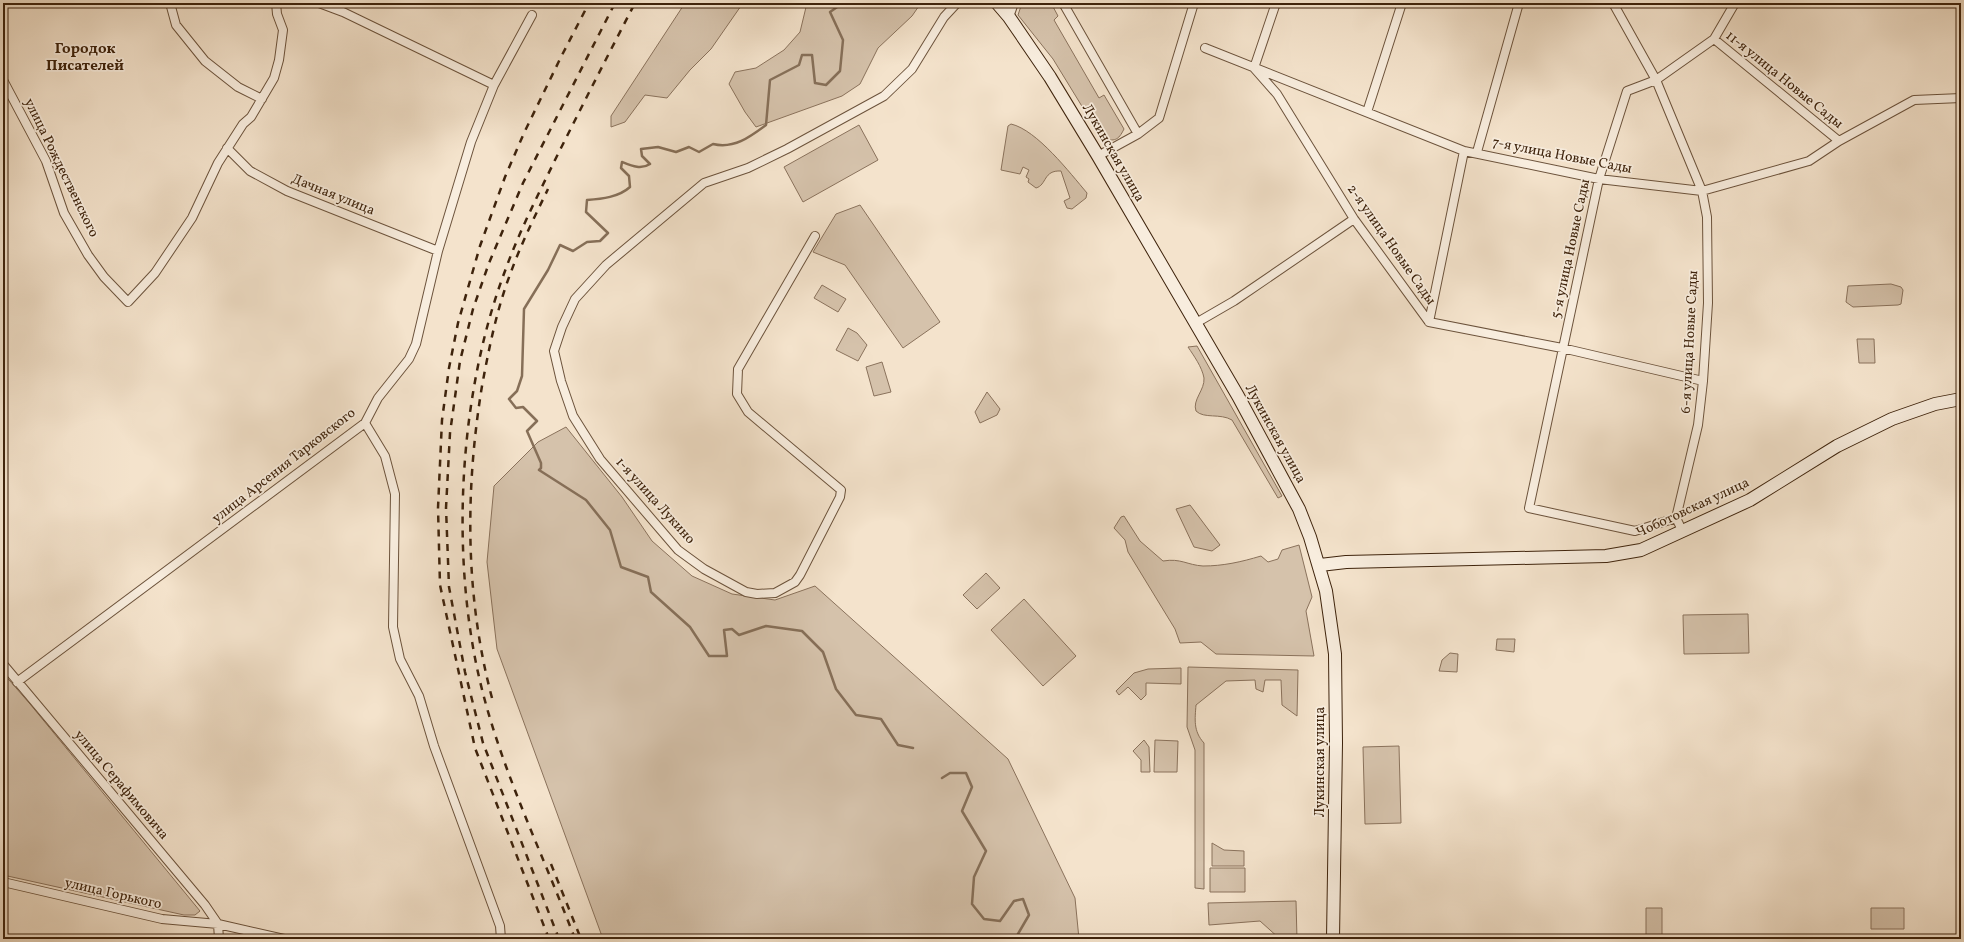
<svg xmlns="http://www.w3.org/2000/svg" width="1964" height="942" font-family="Vollkorn,serif">
  <rect width="100%" height="100%" fill="#f4e3cc"/>
  <filter id="stains"><feTurbulence type="fractalNoise" baseFrequency=".005" numOctaves="4"/><feColorMatrix values="0 0 0 0 .2 0 0 0 0 .09 0 0 0 0 .02 0 0 0 .5 -.17"/></filter>
  <radialGradient id="worn" r=".72"><stop offset=".6" stop-color="#630" stop-opacity="0"/><stop offset="1" stop-color="#630" stop-opacity=".3"/></radialGradient>
  <!-- green -->
  <path fill="#d5c2ab" stroke="#8a725c" d="M685,3h58l-32,46 -21,21 -23,28 -22,-3 -20,27 -14,5v-11z
    M807,3h114l-9,13 -34,32 -18,36 -18,12 -86,31 -11,-15 -16,-28 6,-12 21,-4 28,-18 16,-18z
    M1022,3h29l7,13 -4,4 45,78 5,-3 20,34c-6,12 -9,12 -22,10l-49,-80 -35,-44z
    M1011,124c26,6 59,49 76,69l-1,5 -14,11 -5,-1 -3,-7 6,-3 -9,-27c-18,-1 -14,14 -25,17l-8,-6 1,-3 -3,-2 3,-7 -6,-3 -3,7 -19,-4 7,-44z
    M859,125l19,35 -75,42 -19,-35z
    M860,205l80,117 -37,26 -58,-83 -32,-13 23,-38z
    M1891,284l10,3 2,3 -2,14 -3,1 -45,2 -7,-5 2,-16z
    M822,285l24,14 -8,13 -24,-14z
    M848,328l9,5 10,12 -9,16 -22,-11z
    M1874,339l1,24h-16l-2,-24z
    M1197,346l85,150 -4,2 -46,-78c-12,-7 -28,-1 -36,-9 -4,-11 9,-21 8,-33 -2,-11 -10,-22 -16,-31z
    M882,362l9,30 -17,4 -8,-29z
    M987,392l13,17 -3,6 -17,8 -5,-11z
    M566,427l56,70 30,44 40,35 40,18 43,6 40,-14 193,173 67,139 4,41h-476l-106,-290 -10,-87 7,-76 44,-44z
    M1190,505l30,40 -8,6 -18,-4 -18,-38z
    M1124,516l16,25 23,20c18,-3 24,4 40,5 20,0 38,-4 58,-10l7,6 10,-3 4,-9 17,-5 13,52 -6,14 8,45 -98,-2 -15,-12 -21,1 -5,-14 -47,-77 -3,-12 -11,-12 7,-11z
    M986,573l14,15 -23,21 -14,-14z
    M1024,599l52,57 -33,30 -52,-56z
    M1748,614l1,39 -65,1 -1,-39z
    M1497,639h18l-1,13 -18,-2z
    M1450,653l8,1 -1,18 -18,-1 3,-11z
    M1188,667l110,3 -1,46 -15,-11 -1,-25h-16l-2,12 -7,-3 -1,-9 -29,1 -30,24c-1,14 -3,26 8,38v146l-9,-1v-138l-8,-23z
    M1181,668v16l-35,-1v12l-5,5 -13,-13 -9,8 -3,-4 18,-18 14,-4z
    M3,673l27,31 170,207 -5,4h-11l-181,-40z
    M1144,740l5,7 1,25h-9v-12l-8,-9z
    M1155,740l23,1 -1,31h-23z
    M1399,746l2,77 -36,1 -2,-77z
    M1212,843l12,7 20,1v15h-32z
    M1210,868h35v24h-35z
    M1296,901l1,38h-17l-20,-18 -51,4 -1,-22z
    M1646,908h16v31h-16z
    M1871,908h33v21h-33z"/>
  <g fill="none" stroke-linecap="round" stroke-linejoin="round">
    <!-- stream -->
    <path stroke="#866f58" stroke-width="2.5" d="M843,3l-13,9 13,28 -3,31 -14,14 -11,-2 -3,-28h-10l-3,10 -29,15 -4,45c-16,12 -32,24 -53,19l-14,8 -10,-5 -13,5 -18,-5 -17,2 1,7 8,8c-9,6 -18,2 -28,-2l-1,6 8,8 1,11c-11,10 -28,12 -43,13l-1,12 22,21 -8,8 -13,1 -14,9 -13,-6 -12,25 -24,39 -2,67 -5,15 -8,8 7,9 7,-1 14,14 -10,10 14,32v5l-2,2 47,30 24,30 11,37 27,10 3,15 39,35 19,29h18l-3,-26 8,-1 7,6 27,-9 36,5 21,21 13,37 20,26 25,4 17,26 15,3
      M942,778l8,-5h16l6,14 -10,24 24,40 -12,26 -2,27 12,15 16,2 14,-20 9,-2 6,16 -14,24"/>
    <defs>
      <path id="street" d="M170,3l6,22 29,36 33,26 24,12
        M319,3l24,9 151,73
        M1063,3l75,131
        M1276,3l-22,65 23,26 77,125 75,103 133,26 141,33
        M1613,3l43,77 46,111 5,26 1,86 -5,78 -5,44 -22,93 7,14
        M1009,17l5,-14
        M1714,39l125,102
        M1205,48l259,103 135,28 103,12 107,-30 30,-20 75,-41 47,-2
        M3,80l43,81 18,52 24,42 16,22 24,25 27,-29 37,-55 26,-55 25,-39 8,-7 23,-39 5,-18 4,-30 -6,-16 -1,-11
        M1367,112l35,-109
        M227,148l23,23 37,20 151,60
        M1477,152l42,-149
        M1098,156l40,-22 21,-16 35,-115
        M815,236l-77,133 -1,25 11,18 93,78 -1,7 -40,78 -5,7 -20,11 -18,1 -11,-2 -42,-23 -26,-19 -78,-91 -27,-43 -12,-35 -7,-30 8,-24 13,-28 31,-34 98,-82 44,-15 39,-19 97,-53 28,-27 32,-52 13,-14
        M1429,322l35,-171
        M1196,323l38,-22 120,-82
        M365,423l20,33 10,38 -2,133 7,32 19,37 15,50 66,180 1,13
        M1676,518l-41,13 -106,-23 70,-329 28,-88 29,-11 58,-41 21,-36
        M3,664l202,241 13,19 1,15
        M17,682l348,-259 13,-25 31,-39 7,-15 22,-93 33,-109 23,-57 38,-70
        M3,882l159,37 56,5 66,15"/>
      <path id="secondary" d="M997,3l12,14 41,60 48,79 140,240 61,113 11,28 16,54 9,63 1,89 -3,196
        M1320,565l26,-3 260,-6 35,-6 109,-50 87,-54 55,-27 43,-15 26,-5"/>
    </defs>
    <!-- street casing -->
    <use href="#street" stroke="#6c533c" stroke-width="10"/>
    <!-- secondary casing -->
    <use href="#secondary" stroke="#3e230c" stroke-width="14"/>
    <!-- street -->
    <use href="#street" stroke="#f8edde" stroke-width="8"/>
    <!-- secondary -->
    <use href="#secondary" stroke="#f8edde" stroke-width="12"/>
    <!-- rail -->
    <path stroke="#3e230c" stroke-width="2.5" stroke-dasharray="7 7" stroke-linecap="butt" d="M492,698c-27,-102 -27,-208 -10,-312 7,-38 15,-78 29,-114 10,-28 24,-56 37,-83
      M551,864l30,75
      M549,939l-74,-191 -35,-163 -2,-77 4,-88 7,-52 9,-45 22,-77 25,-69 19,-44 37,-76 28,-54
      M559,939l-76,-196 -18,-71 -16,-85 -3,-79 4,-75 10,-72 13,-52 16,-46 34,-80 92,-180
      M575,939c-34,-90 -78,-177 -98,-271 -26,-124 -17,-278 28,-397 14,-39 33,-76 51,-113 26,-52 52,-103 79,-155"/>
  </g>
  <g text-anchor="middle" dominant-baseline="central" stroke-width="3.5" stroke-linejoin="round" paint-order="stroke">
    <!-- street labels -->
    <g font-size="14" fill="#3e230c" stroke="#f8edde">
      <text transform="translate(1784 80) rotate(39)">11-я улица Новые Сады</text>
      <text transform="translate(1113 153) rotate(60)">Лукинская улица</text>
      <text transform="translate(1562 156) rotate(11)">7-я улица Новые Сады</text>
      <text transform="translate(61 168) rotate(64)">улица Рождественского</text>
      <text transform="translate(333 195) rotate(22)">Дачная улица</text>
      <text transform="translate(1391 245) rotate(55)">2-я улица Новые Сады</text>
      <text transform="translate(1571 249) rotate(-78)">5-я улица Новые Сады</text>
      <text transform="translate(1690 342) rotate(-87)">6-я улица Новые Сады</text>
      <text transform="translate(1275 434) rotate(61)">Лукинская улица</text>
      <text transform="translate(284 466) rotate(-38)">улица Арсения Тарковского</text>
      <text transform="translate(655 501) rotate(48)">1-я улица Лукино</text>
      <text transform="translate(1693 508) rotate(-25)">Чоботовская улица</text>
      <text transform="translate(1320 762) rotate(-90)">Лукинская улица</text>
      <text transform="translate(121 785) rotate(50)">улица Серафимовича</text>
      <text transform="translate(113 894) rotate(13)">улица Горького</text>
    </g>
    <!-- neighbourhood labels -->
    <g font-size="15" font-weight="bold" fill="#3e230c" stroke="#f8edde">
      <text x="85" y="49">Городок<tspan x="85" dy="17">Писателей</tspan></text>
    </g>
  </g>
  <!-- margin -->
  <rect width="1964" height="942" fill="none" stroke="#f4e3cc" stroke-width="16"/>
  <rect x="4" y="4" width="1956" height="934" fill="none" stroke="#3e230c" stroke-width="2"/>
  <rect x="8" y="8" width="1948" height="926" fill="none" stroke="#3e230c"/>
  <rect width="100%" height="100%" filter="url(#stains)"/>
  <rect width="100%" height="100%" fill="url(#worn)"/>
</svg>
